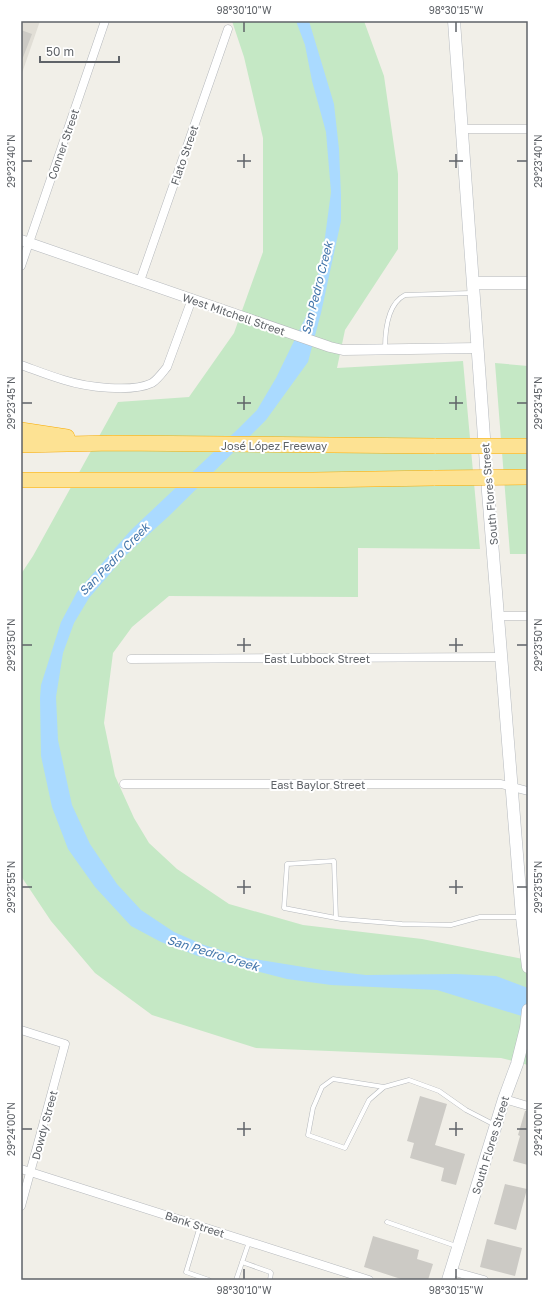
<svg xmlns="http://www.w3.org/2000/svg" width="549" height="1301" font-family="'Golos Text',sans-serif">
  <rect width="100%" height="100%" fill="#f1efe8"/>
  <!-- education -->
  <path fill="#e1ded6" d="M21,21h19l-19,55z"/>
  <!-- green -->
  <path fill="#c5e8c5" d="M232,21h132l20,55 14,98v75l-53,81 -8,38 126,-7 17,188 -122,-1v49l-189,-1 -37,31 -19,26 -9,70 11,53 19,42 15,25 28,26 52,35 74,21 119,14 106,21v105l-27,-7 -245,-10 -104,-33 -57,-42 -44,-52 -30,-45v-302l12,-18 85,-154 71,-5 45,-64 29,-81v-114l-19,-81z
    M495,363l33,3v188h-18z"/>
  <!-- water -->
  <path fill="#aadaff" d="M296,21h13l25,83 5,45 2,46v26l-20,92 -13,49 -42,58 -97,96 -43,39 -37,43 -15,25 -11,30 -7,44 2,43 14,65 18,39 27,40 24,26 33,22 30,13 43,13 75,12 44,5 90,-1 40,2 32,12v30l-91,-28 -106,-5 -44,-6 -89,-23 -37,-14 -30,-16 -36,-39 -27,-38 -16,-42 -11,-51 -1,-58 1,-13 20,-63 16,-30 54,-62 107,-101 19,-19 19,-32 37,-76 12,-65 6,-45 -5,-60 -14,-51 -7,-36z"/>
  <!-- building -->
  <path fill="#cccac5" d="M21,30l11,4 -10,26h-1z
    M420,1096l27,8 -12,41 30,9 -9,31 -15,-4 3,-13 -34,-10 4,-15 -7,-2z
    M525,1111h3v54l-15,-4 7,-25 -2,-1z
    M505,1184l22,5 -11,41 -22,-6z
    M373,1236l46,14 -2,9 16,5 -5,16h-24l-40,-13z
    M487,1239l35,9 -7,28 -35,-9z"/>
  <g fill="none" stroke-linecap="round" stroke-linejoin="round">
    <defs>
      <path id="service" d="M385,349c0,-18 2,-45 20,-54l66,-2
        M336,918l-2,-57 -47,3 -3,44 57,11 61,5 49,1 29,-8h41
        M384,1087l-51,-8 -11,8 -9,21 -5,27 37,13 24,-48 15,-13 25,-7 30,11 27,19 29,15
        M387,1222l69,24
        M200,1226l-14,46 23,8
        M242,1262l28,10 1,1 -1,7
        M236,1280l13,-38"/>
      <path id="minor" d="M462,129h66
        M21,266l84,-245
        M140,281l88,-252
        M21,365c14,5 29,11 43,15 22,7 67,13 88,3 6,-4 10,-10 15,-16l25,-68
        M499,616h29
        M131,659l371,-2
        M124,784h377l27,7
        M21,1030l44,14 -44,162
        M504,1099l24,7
        M21,1169l348,111
        M451,1271l33,9"/>
      <path id="tertiary" d="M21,240l309,107 13,3 135,-2"/>
      <path id="secondary" d="M454,21l33,458 35,438 6,50
        M473,283h55
        M448,1280l56,-181 13,-35 9,-36 2,-18"/>
      <path id="motorway" d="M21,430l46,7
        M21,445l92,-2 323,3
        M21,480h292l122,-2"/>
    </defs>
    <!-- service casing -->
    <use href="#service" stroke="#b5b8bc" stroke-width="5"/>
    <!-- minor casing -->
    <use href="#minor" stroke="#b5b8bc" stroke-width="9"/>
    <!-- tertiary casing -->
    <use href="#tertiary" stroke="#b5b8bc" stroke-width="11"/>
    <!-- secondary casing -->
    <use href="#secondary" stroke="#b6babf" stroke-width="13"/>
    <!-- motorway casing -->
    <use href="#motorway" stroke="#f9ab00" stroke-width="16"/>
    <!-- service -->
    <use href="#service" stroke="#fff" stroke-width="4"/>
    <!-- minor -->
    <use href="#minor" stroke="#fff" stroke-width="8"/>
    <!-- tertiary -->
    <use href="#tertiary" stroke="#fff" stroke-width="10"/>
    <!-- secondary -->
    <use href="#secondary" stroke="#fff" stroke-width="12"/>
    <!-- motorway -->
    <use href="#motorway" stroke="#fde293" stroke-width="15"/>
    <defs>
      <path id="motorway-bridge" d="M436,446h92
        M435,478l93,-1"/>
    </defs>
    <!-- motorway-bridge casing -->
    <use href="#motorway-bridge" stroke="#f9ab00" stroke-width="16" stroke-linecap="butt"/>
    <!-- motorway-bridge -->
    <use href="#motorway-bridge" stroke="#fde293" stroke-width="15"/>
  </g>
  <!-- ticks -->
  <path fill="none" stroke="#5f6368" stroke-width="1.5" d="M244,22v10M456,22v10M244,154v14M456,154v14M22,161h10M237,161h14M449,161h14M517,161h10M244,396v14M456,396v14M22,403h10M237,403h14M449,403h14M517,403h10M244,638v14M456,638v14M22,645h10M237,645h14M449,645h14M517,645h10M244,880v14M456,880v14M22,887h10M237,887h14M449,887h14M517,887h10M244,1122v14M456,1122v14M22,1129h10M237,1129h14M449,1129h14M517,1129h10M244,1269v10M456,1269v10"/>
  <g text-anchor="middle" dominant-baseline="central" stroke-width="4" stroke-linejoin="round" paint-order="stroke">
    <!-- street labels -->
    <g font-size="11" fill="#5f6368" stroke="#fff">
      <text transform="translate(63 144) rotate(-71)">Conner Street</text>
      <text transform="translate(184 155) rotate(-71)">Flato Street</text>
      <text transform="translate(234 314) rotate(19)">West Mitchell Street</text>
      <text x="274" y="445">José López Freeway</text>
      <text transform="translate(489 494) rotate(-95)">South Flores Street</text>
      <text x="317" y="658">East Lubbock Street</text>
      <text x="318" y="784">East Baylor Street</text>
      <text transform="translate(44 1125) rotate(-75)">Dowdy Street</text>
      <text transform="translate(490 1145) rotate(-73)">South Flores Street</text>
      <text transform="translate(195 1224) rotate(18)">Bank Street</text>
    </g>
    <!-- water labels -->
    <g font-size="12" font-style="italic" fill="#4174aa" stroke="#fff">
      <text transform="translate(317 288) rotate(-76)">San Pedro Creek</text>
      <text transform="translate(114 559) rotate(-46)">San Pedro Creek</text>
      <text transform="translate(213 953) rotate(17)">San Pedro Creek</text>
    </g>
  </g>
  <!-- border -->
  <rect width="549" height="1301" fill="none" stroke="#ffffff" stroke-width="44"/>
  <!-- scale -->
  <path d="M40 56v6h79v-6" fill="none" stroke="#5f6368" stroke-width="2"/>
  <text x="46" y="56" font-size="12" fill="#5f6368" stroke="#ffffff" stroke-width="3" paint-order="stroke">50 m</text>
  <rect x="22" y="22" width="505" height="1257" fill="none" stroke="#5f6368" stroke-width="1.5"/>
  <g font-size="10" text-anchor="middle" fill="#5f6368">
    <text x="244" y="14">98°30'10"W</text>
    <text x="456" y="14">98°30'15"W</text>
    <text transform="translate(538 161) rotate(-90)" y="4">29°23'40"N</text>
    <text transform="translate(11 161) rotate(-90)" y="4">29°23'40"N</text>
    <text transform="translate(538 403) rotate(-90)" y="4">29°23'45"N</text>
    <text transform="translate(11 403) rotate(-90)" y="4">29°23'45"N</text>
    <text transform="translate(11 645) rotate(-90)" y="4">29°23'50"N</text>
    <text transform="translate(538 645) rotate(-90)" y="4">29°23'50"N</text>
    <text transform="translate(11 887) rotate(-90)" y="4">29°23'55"N</text>
    <text transform="translate(538 887) rotate(-90)" y="4">29°23'55"N</text>
    <text transform="translate(538 1129) rotate(-90)" y="4">29°24'00"N</text>
    <text transform="translate(11 1129) rotate(-90)" y="4">29°24'00"N</text>
    <text x="244" y="1294">98°30'10"W</text>
    <text x="456" y="1294">98°30'15"W</text>
  </g>
</svg>
